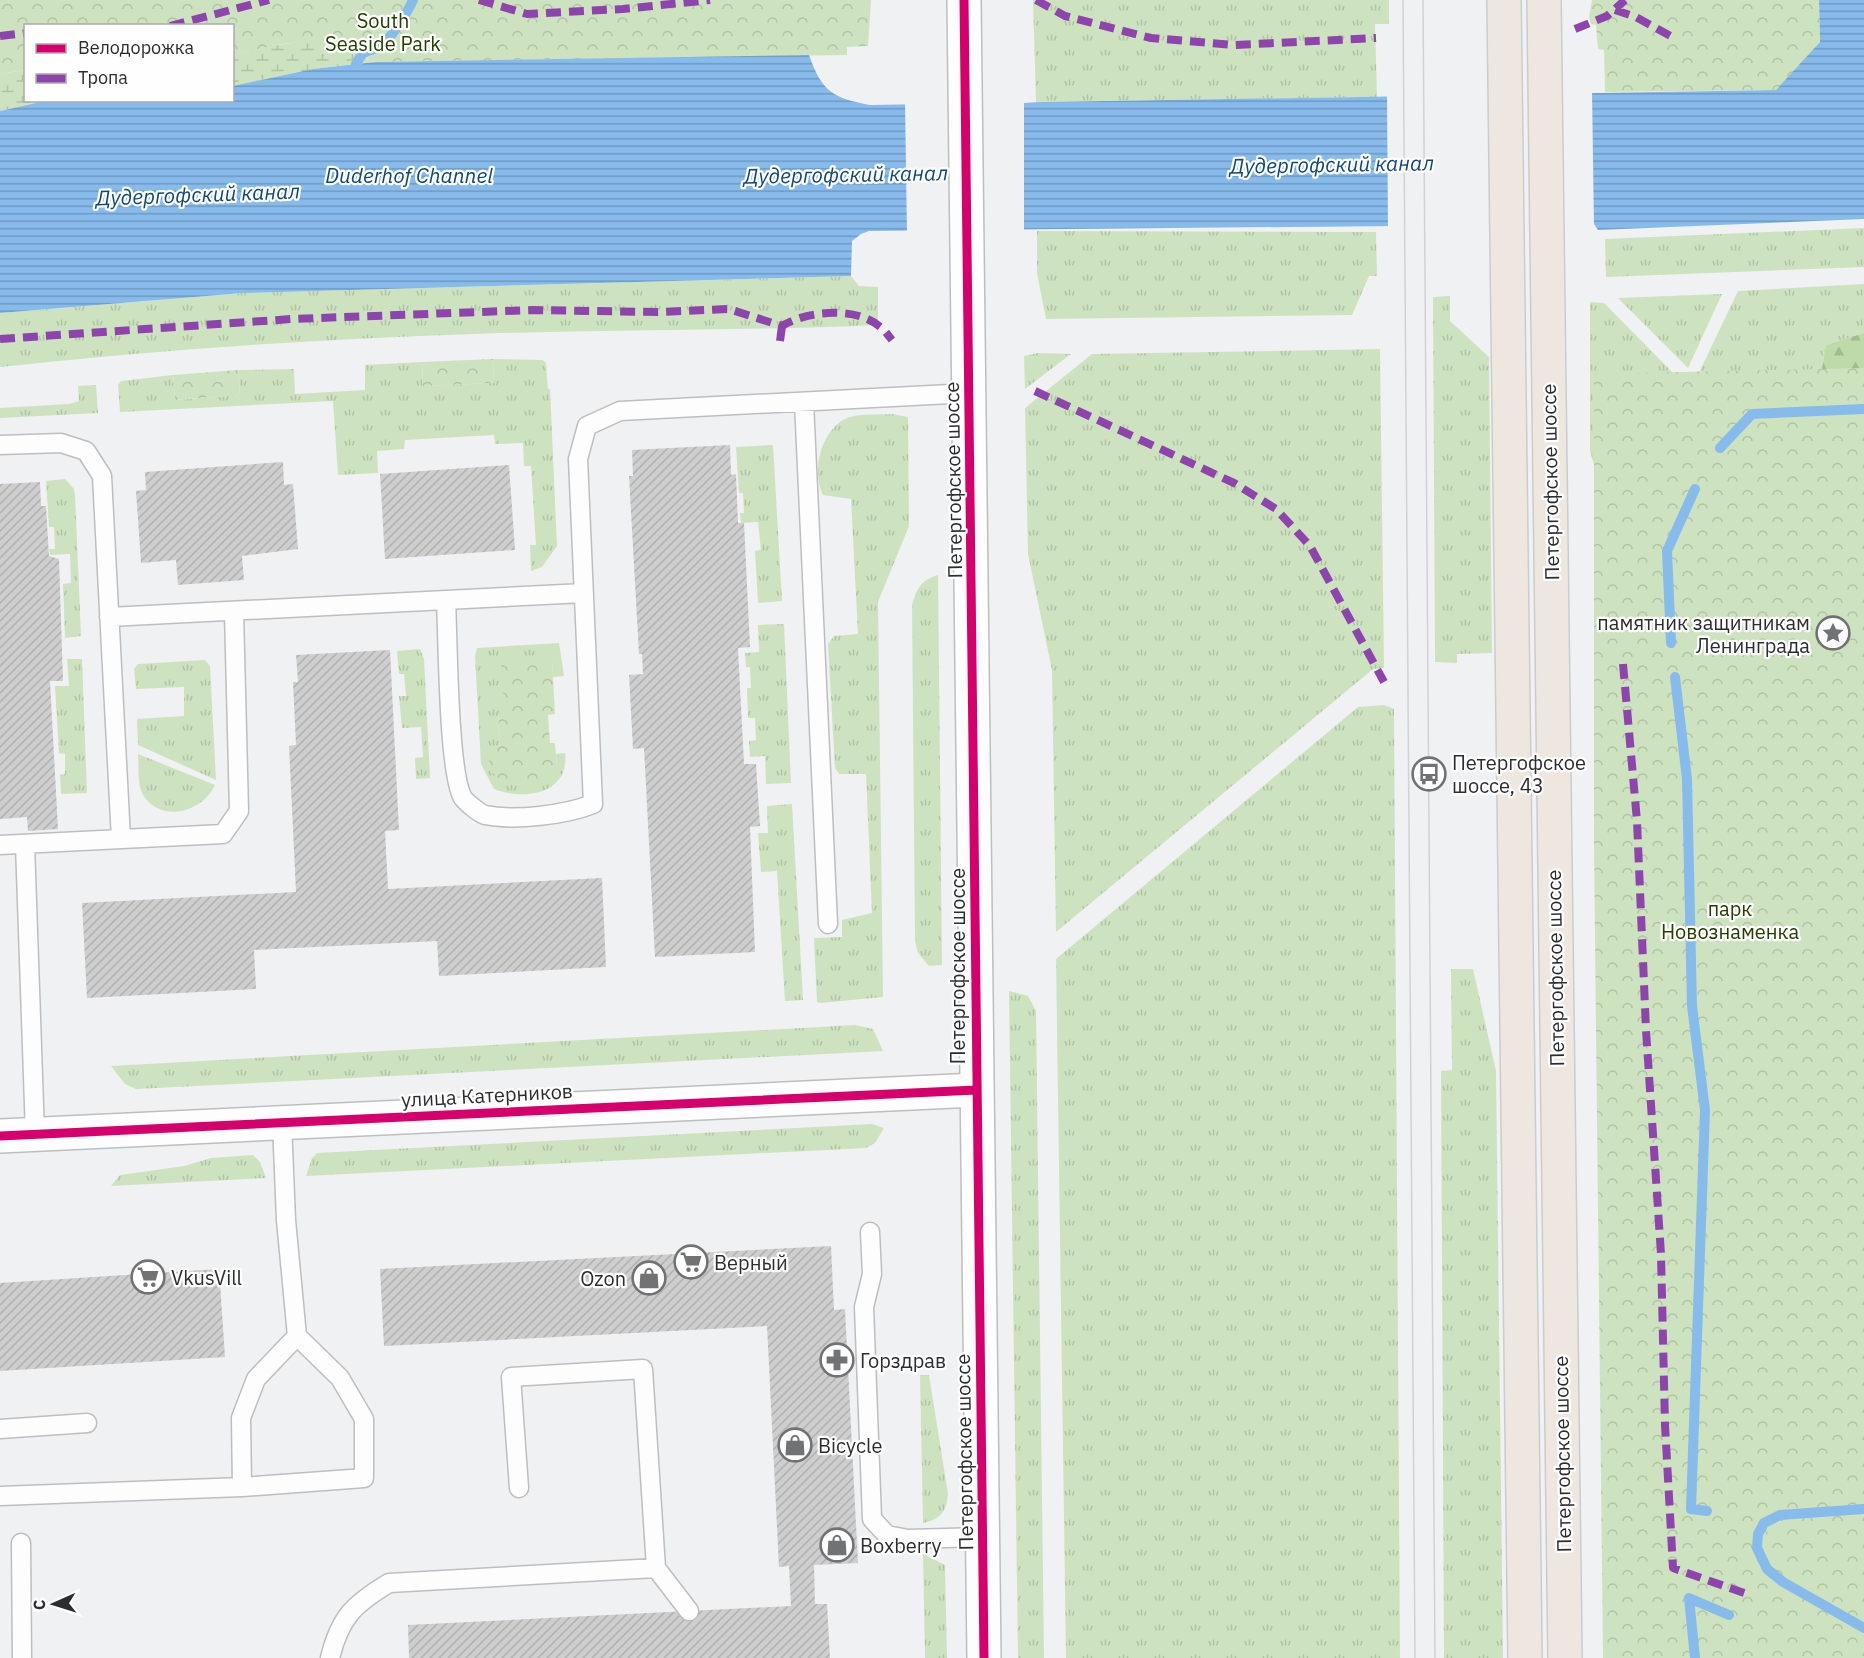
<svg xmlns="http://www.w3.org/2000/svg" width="1864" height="1658" font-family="'IBM Plex Sans',sans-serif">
  <defs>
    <pattern id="grass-tufts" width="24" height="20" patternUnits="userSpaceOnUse" patternTransform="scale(1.5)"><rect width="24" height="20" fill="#cde3bf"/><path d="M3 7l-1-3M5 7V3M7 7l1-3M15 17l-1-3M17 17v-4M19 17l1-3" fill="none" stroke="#b0c3a4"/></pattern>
    <pattern id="forest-firs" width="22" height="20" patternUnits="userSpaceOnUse" patternTransform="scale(1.5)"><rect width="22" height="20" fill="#bed9aa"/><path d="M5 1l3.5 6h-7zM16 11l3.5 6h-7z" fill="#a3bb93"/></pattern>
    <pattern id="wetland-marsh" width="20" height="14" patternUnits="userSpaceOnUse" patternTransform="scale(1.5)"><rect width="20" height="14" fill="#cde3bf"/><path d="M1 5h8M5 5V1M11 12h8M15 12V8" fill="none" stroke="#b0c3a4"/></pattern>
    <pattern id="park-crowns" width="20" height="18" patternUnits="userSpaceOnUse" patternTransform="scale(1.5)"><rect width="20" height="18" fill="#cde3bf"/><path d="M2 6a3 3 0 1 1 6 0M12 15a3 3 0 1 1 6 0" fill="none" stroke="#b0c3a4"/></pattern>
    <pattern id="water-rules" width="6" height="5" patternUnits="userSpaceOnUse" patternTransform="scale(1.5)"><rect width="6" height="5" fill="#87bbec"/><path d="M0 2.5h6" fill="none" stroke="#6f98c0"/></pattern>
    <pattern id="building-hatch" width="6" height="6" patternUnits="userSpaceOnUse" patternTransform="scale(1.5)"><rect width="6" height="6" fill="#cececf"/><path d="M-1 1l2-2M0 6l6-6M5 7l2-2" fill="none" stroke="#b1b1b2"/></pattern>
  </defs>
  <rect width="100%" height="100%" fill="#f0f1f3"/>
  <!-- grass -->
  <path fill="url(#grass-tufts)" d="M1033,0h356v24h-14l2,73 -341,5z
    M1864,228v39l-258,10 -1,-38z
    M1037,231l339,1 1,44h-8l-17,39 -306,4 -9,-46z
    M851,276l8,10 19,1v38c-134,6 -269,4 -403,9 -159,5 -317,16 -475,33v-54l243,-20z
    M1864,284v49l-38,12 -5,29 -125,5 42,-88z
    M1722,294l-34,74 -70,-70z
    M1450,296v25l39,36 3,296 -35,1v9l-22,-1 -2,-365z
    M1590,302l14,1 79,80 -80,111 -13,-43z
    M1380,349l4,319 -11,1 -317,263 -4,-262 -24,-116 -3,-146 67,-54z
    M1038,353l33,1 -46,35 -1,-33z
    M493,359l49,1 4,3 2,26h2l7,157 -15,21 -11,4 -1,-26h6l-5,-79h-7l-1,-23 -28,1 -1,-9 -89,5 -1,9 -27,2 1,22 -40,2 -5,-74 -213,11 -2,-27 3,-4 52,-6 2,25 65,-5 -2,-25 56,-1 1,25 70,-4v-25l57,-3 1,24 71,-3z
    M96,385l2,28 -98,5v-10l69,-4 10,-3 -1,-15z
    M892,414l16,3 1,109 -31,76 5,395 -63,6 -3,-1 -3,-64 28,-1v-17l30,-7 -6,-139h-27l-4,-6 -7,-124 6,-8 24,-2 -7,-135 -28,-4c-12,-23 -2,-64 22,-76 11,-6 34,-4 47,-5z
    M773,445l9,156 -24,2 -3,-52 6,-1 -3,-28 -17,1 -1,-10h4l-1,-20h-4l-3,-46z
    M65,479l9,10 1,6 6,141 -16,2 -2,-54 8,-1 -1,-29 -20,1 -1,-6h6l-1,-22h-5l-3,-46z
    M938,575l4,390 -13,1 -11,-13 -3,-12 -3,-336c5,-17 9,-25 26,-30z
    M784,624l7,159 -25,1 -1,-28 -15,1 -1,-16 7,-1 -1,-22h-7l-1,-30h4l-1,-21h-4l-1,-14 14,-1 -1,-27z
    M559,643l5,33 -11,1 -1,-17 -47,55 -7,1 2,31 -12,1 69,19 -1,-13 9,-1c5,41 -41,48 -71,36l-13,-25 -6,-108 2,-8z
    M420,649l4,10 6,119 -14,1 -1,-21 8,-1 -2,-30 -19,1 -3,-32h7l-2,-22h-5l-2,-23z
    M67,659h15l5,134 -26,1 -1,-19 5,-1v-20l-6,-1 -4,-67h14z
    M205,660l5,6 6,114 -78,-35 -1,-26 47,-3v-29l-48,2 -2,-20 4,-5z
    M1384,705l10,4 6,949h-334l-10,-699 302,-252z
    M138,754l77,31c-12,27 -54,39 -72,10 -6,-11 -4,-29 -5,-41z
    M792,804l11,196 -18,1 -8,-130 -16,1 -3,-39h10l-1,-27z
    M1451,969h22l23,102 7,587h-59l-3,-587 11,-1z
    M1009,991l19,5 8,15 8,647h-26z
    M855,1025l18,4 10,22 -747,38 -11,-5 -14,-18z
    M872,1124l12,4 -9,15 -9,5 -560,28 6,-18 5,-5z
    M253,1155l7,7 6,16 -155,8 9,-11 64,-9 27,-8z
    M920,1375h9l19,119c-2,18 -7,25 -25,29z
    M923,1554l22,11 2,93h-22z"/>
  <!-- forest -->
  <path fill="url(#forest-firs)" d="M1864,333v40l-43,1 5,-29z"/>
  <!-- wetland -->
  <path fill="url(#wetland-marsh)" d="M306,41l28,2 41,19 -62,7 -80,17 -1,-31 32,-8z
    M25,70l1,30 24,1 -50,10v-37z"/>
  <!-- park -->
  <path fill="url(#park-crowns)" d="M0,0h871l-3,46 -21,1v8l-472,7c-48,-30 -91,-20 -142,-7l-1,-29h-206l-1,44 -25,4z
    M1592,0h227l1,42 -43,48 -172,2 -1,-42 -6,-1 -2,-24 -5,-1 -2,-7z
    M493,359l1,24 -71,3 -1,-24z
    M1864,368v1290h-261l-9,-810v-474z
    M238,370l2,25 -65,5 -2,-25z
    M552,660l3,54 -7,1 2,28h5l2,24 -17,17 -34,1 -16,-15 -2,-23 12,-1 -2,-31 7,-1 -4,-50z"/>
  <!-- water -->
  <path fill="url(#water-rules)" d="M1819,0h45v219l-266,11 -4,-6 -725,7 -8,3 -9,7 -1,35 -608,17 -243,20v-202l50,-11h182l1,-14 80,-17 62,-7 434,-7c13,37 24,43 61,50l906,-15 44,-48z"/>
  <!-- pier -->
  <path fill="#f0f1f3" d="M1592,90l2,137 -206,3 -1,-137z
    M1036,99v3l-12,1v128h13v3h-130l-2,-132z"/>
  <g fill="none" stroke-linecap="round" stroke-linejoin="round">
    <!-- stream -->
    <path stroke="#87bbec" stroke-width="10" d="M356,64c9,-17 11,-11 25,-18 8,-5 28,-36 32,-46
      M1720,448l32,-34 112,-5
      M1671,643l-4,-92 28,-62
      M1675,677l12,102 5,227 13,104 -14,399 16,2
      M1864,1509l-84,6 -16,8 -6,11 -1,14 10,21 16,13 81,46
      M1695,1658l-6,-60 40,17"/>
  </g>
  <!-- building -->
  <path fill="url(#building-hatch)" d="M730,445l1,30 5,-1 2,49h6l6,124 -12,1 6,116h12l4,62 -10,1 5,125 -100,5 -11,-209 -11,1 -4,-74 14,-1 -1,-20h-3l-10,-178h4l-1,-26z
    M283,462l1,23 9,-1 5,65 -56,7 2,24 -66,5 -2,-25 -35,3 -5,-72 10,-1 -1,-18z
    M509,465l6,85 -130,9 -5,-85z
    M40,482l1,24h5l3,50 10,3 4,122h-13l8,148 -30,2 -1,-14 -27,2v-335z
    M390,650l9,180 -14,1 3,58 214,-11 4,89 -167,9 -2,-35 -183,9 2,39 -169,9 -5,-95 214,-11 -7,-146 7,-1 -3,-63h5l-2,-27z
    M831,1246l3,64 11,-1 13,254 -44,2 1,39h12l3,54h-421l-1,-33 383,-19 -2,-40 -10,1 -12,-241 -383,20 -4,-77z
    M219,1269l6,88 -225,14v-88z"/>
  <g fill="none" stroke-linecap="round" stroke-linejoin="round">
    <defs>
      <path id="lane" d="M804,402l24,522
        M0,445l61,-2 25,8 16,25 19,363
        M446,601c2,37 2,172 17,197 4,5 16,15 22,17 30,6 80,0 108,-11l-15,-345 9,-33 33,-15 350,-18
        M109,617l475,-24
        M25,844l10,290
        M0,845l223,-11 16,-23 -5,-199
        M870,1232l2,42 -8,33 8,212 15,16 21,4 75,-2
        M0,1429l87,-6
        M242,1487l-1,-69 15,-39 41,-43
        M519,1488l-8,-111 132,-8 13,199 33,43
        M0,1496l242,-9 122,-9v-59l-24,-41 -43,-42 -11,-116 -4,-97
        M21,1543l1,115
        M330,1658c10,-41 24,-54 59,-75l267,-15"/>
      <path id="street" d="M0,1136l976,-46"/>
      <path id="secondary" d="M964,0l20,1658"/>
      <path id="primary" d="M1504,0l21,1658
        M1544,0l21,1658"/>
    </defs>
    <!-- lane casing -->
    <use href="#lane" stroke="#bdbec0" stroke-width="21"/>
    <!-- street casing -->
    <use href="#street" stroke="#bdbec0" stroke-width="36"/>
    <!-- secondary casing -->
    <use href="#secondary" stroke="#bdbec0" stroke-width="36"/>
    <!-- primary casing -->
    <use href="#primary" stroke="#cbcccd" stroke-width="36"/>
    <!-- lane -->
    <use href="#lane" stroke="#fdfdfd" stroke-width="18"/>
    <!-- street -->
    <use href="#street" stroke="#fdfdfd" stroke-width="33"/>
    <!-- secondary -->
    <use href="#secondary" stroke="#fdfdfd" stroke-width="33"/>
    <!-- primary -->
    <use href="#primary" stroke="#ede7e0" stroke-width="33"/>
    <!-- tram -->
    <path stroke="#d2d2d4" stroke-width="1.5" d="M1403,0l12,1658
      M1423,0l12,1658"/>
    <!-- quiet -->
    <path stroke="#8e44ad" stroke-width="8" stroke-dasharray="15 8" stroke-linecap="butt" d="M479,0l48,14 96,-5 87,-9
      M1036,0l29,16 86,22 84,7 141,-7
      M1615,10l21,7 38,21
      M170,26l99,-26
      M1575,29l32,-13 18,-16
      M0,36l26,-3
      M0,339l292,-20 241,-9 125,2 71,-3 53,17c24,-15 73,-20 97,0 5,3 9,9 13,14
      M780,341l2,-15
      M1035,391l199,92 42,26 34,37 74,136
      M1623,664l14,157 9,209 15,224 4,171 8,143 74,26"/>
    <defs>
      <path id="cycleway" d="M964,0l20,1658
        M0,1136l976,-46"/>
    </defs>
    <!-- cycleway casing -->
    <use href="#cycleway" stroke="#fefeff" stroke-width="13"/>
    <!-- cycleway -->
    <use href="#cycleway" stroke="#d6006c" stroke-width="9"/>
  </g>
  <!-- icons -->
  <defs>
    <symbol id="sight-ring" viewBox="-11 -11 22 22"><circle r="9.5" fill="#fefeff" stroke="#717273" stroke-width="1.5"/><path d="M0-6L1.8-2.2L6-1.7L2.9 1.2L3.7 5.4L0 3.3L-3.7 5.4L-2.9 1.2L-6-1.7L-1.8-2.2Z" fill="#717273"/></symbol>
    <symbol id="bus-ring" viewBox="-11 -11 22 22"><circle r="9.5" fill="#fefeff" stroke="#717273" stroke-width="1.5"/><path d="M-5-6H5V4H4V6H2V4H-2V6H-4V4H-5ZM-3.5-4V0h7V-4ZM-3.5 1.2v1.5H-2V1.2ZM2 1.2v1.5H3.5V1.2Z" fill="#717273"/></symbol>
    <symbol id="supermarket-ring" viewBox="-11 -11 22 22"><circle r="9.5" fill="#fefeff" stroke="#717273" stroke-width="1.5"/><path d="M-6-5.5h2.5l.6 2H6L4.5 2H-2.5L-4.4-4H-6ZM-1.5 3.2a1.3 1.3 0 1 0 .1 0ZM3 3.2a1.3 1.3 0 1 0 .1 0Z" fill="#717273"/></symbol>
    <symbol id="shop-ring" viewBox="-11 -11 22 22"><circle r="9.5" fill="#fefeff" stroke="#717273" stroke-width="1.5"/><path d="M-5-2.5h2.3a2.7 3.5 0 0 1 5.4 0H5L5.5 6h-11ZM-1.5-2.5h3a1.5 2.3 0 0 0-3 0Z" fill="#717273"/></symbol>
    <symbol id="pharmacy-ring" viewBox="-11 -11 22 22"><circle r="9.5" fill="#fefeff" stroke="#717273" stroke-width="1.5"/><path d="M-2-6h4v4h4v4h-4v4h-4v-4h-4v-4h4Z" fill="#717273"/></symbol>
  </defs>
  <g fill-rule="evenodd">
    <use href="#sight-ring" x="1814" y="614" width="38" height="38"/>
    <use href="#bus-ring" x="1410" y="755" width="38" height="38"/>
    <use href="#supermarket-ring" x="672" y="1243" width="38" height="38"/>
    <use href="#supermarket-ring" x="129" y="1258" width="38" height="38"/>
    <use href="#shop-ring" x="630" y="1259" width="38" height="38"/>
    <use href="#pharmacy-ring" x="818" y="1341" width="38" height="38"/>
    <use href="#shop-ring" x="776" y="1426" width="38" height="38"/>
    <use href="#shop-ring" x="818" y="1526" width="38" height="38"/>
  </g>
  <g text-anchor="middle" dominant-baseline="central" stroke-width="4.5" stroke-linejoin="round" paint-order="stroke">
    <!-- park labels -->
    <g font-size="20" fill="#234000" stroke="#fefeff">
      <text x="383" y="20">South<tspan x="383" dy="23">Seaside Park</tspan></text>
      <text x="1730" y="908">парк<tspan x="1730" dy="23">Новознаменка</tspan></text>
    </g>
    <!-- street labels -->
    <g font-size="20" fill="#2c2d2e" stroke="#fefeff">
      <text transform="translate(953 480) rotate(-91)">Петергофское шоссе</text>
      <text transform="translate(1550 482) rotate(-91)">Петергофское шоссе</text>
      <text transform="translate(957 966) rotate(-90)">Петергофское шоссе</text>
      <text transform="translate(1555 968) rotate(-91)">Петергофское шоссе</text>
      <text transform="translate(487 1095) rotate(-3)">улица Катерников</text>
      <text transform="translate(964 1452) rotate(-91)">Петергофское шоссе</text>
      <text transform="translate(1562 1454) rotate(-91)">Петергофское шоссе</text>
    </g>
    <!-- poi labels -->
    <g font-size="20" fill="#2c2d2e" stroke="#fefeff" text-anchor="start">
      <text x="1810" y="622" text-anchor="end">памятник защитникам<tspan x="1810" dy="23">Ленинграда</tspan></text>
      <text x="1452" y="762">Петергофское<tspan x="1452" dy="23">шоссе, 43</tspan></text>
      <text x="714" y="1262">Верный</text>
      <text x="171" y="1277">VkusVill</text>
      <text x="626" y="1278" text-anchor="end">Ozon</text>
      <text x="860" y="1360">Горздрав</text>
      <text x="818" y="1445">Bicycle</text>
      <text x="860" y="1545">Boxberry</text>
    </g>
    <!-- water labels -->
    <g font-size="21" font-style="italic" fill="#124874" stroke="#fefeff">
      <text transform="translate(1332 164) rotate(-1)">Дудергофский канал</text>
      <text transform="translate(846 174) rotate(-1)">Дудергофский канал</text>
      <text x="409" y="175">Duderhof Channel</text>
      <text transform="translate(198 194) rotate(-2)">Дудергофский канал</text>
    </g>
  </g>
  <!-- legend -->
  <rect x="24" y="24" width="210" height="78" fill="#fefeff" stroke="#aaaaab" stroke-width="1.5"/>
  <rect x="36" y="44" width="30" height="9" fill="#d6006c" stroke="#aaaaab" stroke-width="1.5"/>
  <text x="78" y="54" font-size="18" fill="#2c2d2e">Велодорожка</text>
  <rect x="36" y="74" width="30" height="9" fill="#8e44ad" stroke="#aaaaab" stroke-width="1.5"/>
  <text x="78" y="84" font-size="18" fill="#2c2d2e">Тропа</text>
  <!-- north arrow -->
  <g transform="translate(54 1604) rotate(267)" stroke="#fefeff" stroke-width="4.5" paint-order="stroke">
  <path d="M0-4.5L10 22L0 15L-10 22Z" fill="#2c2d2e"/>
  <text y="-9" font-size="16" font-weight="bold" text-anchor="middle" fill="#2c2d2e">С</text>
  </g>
</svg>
